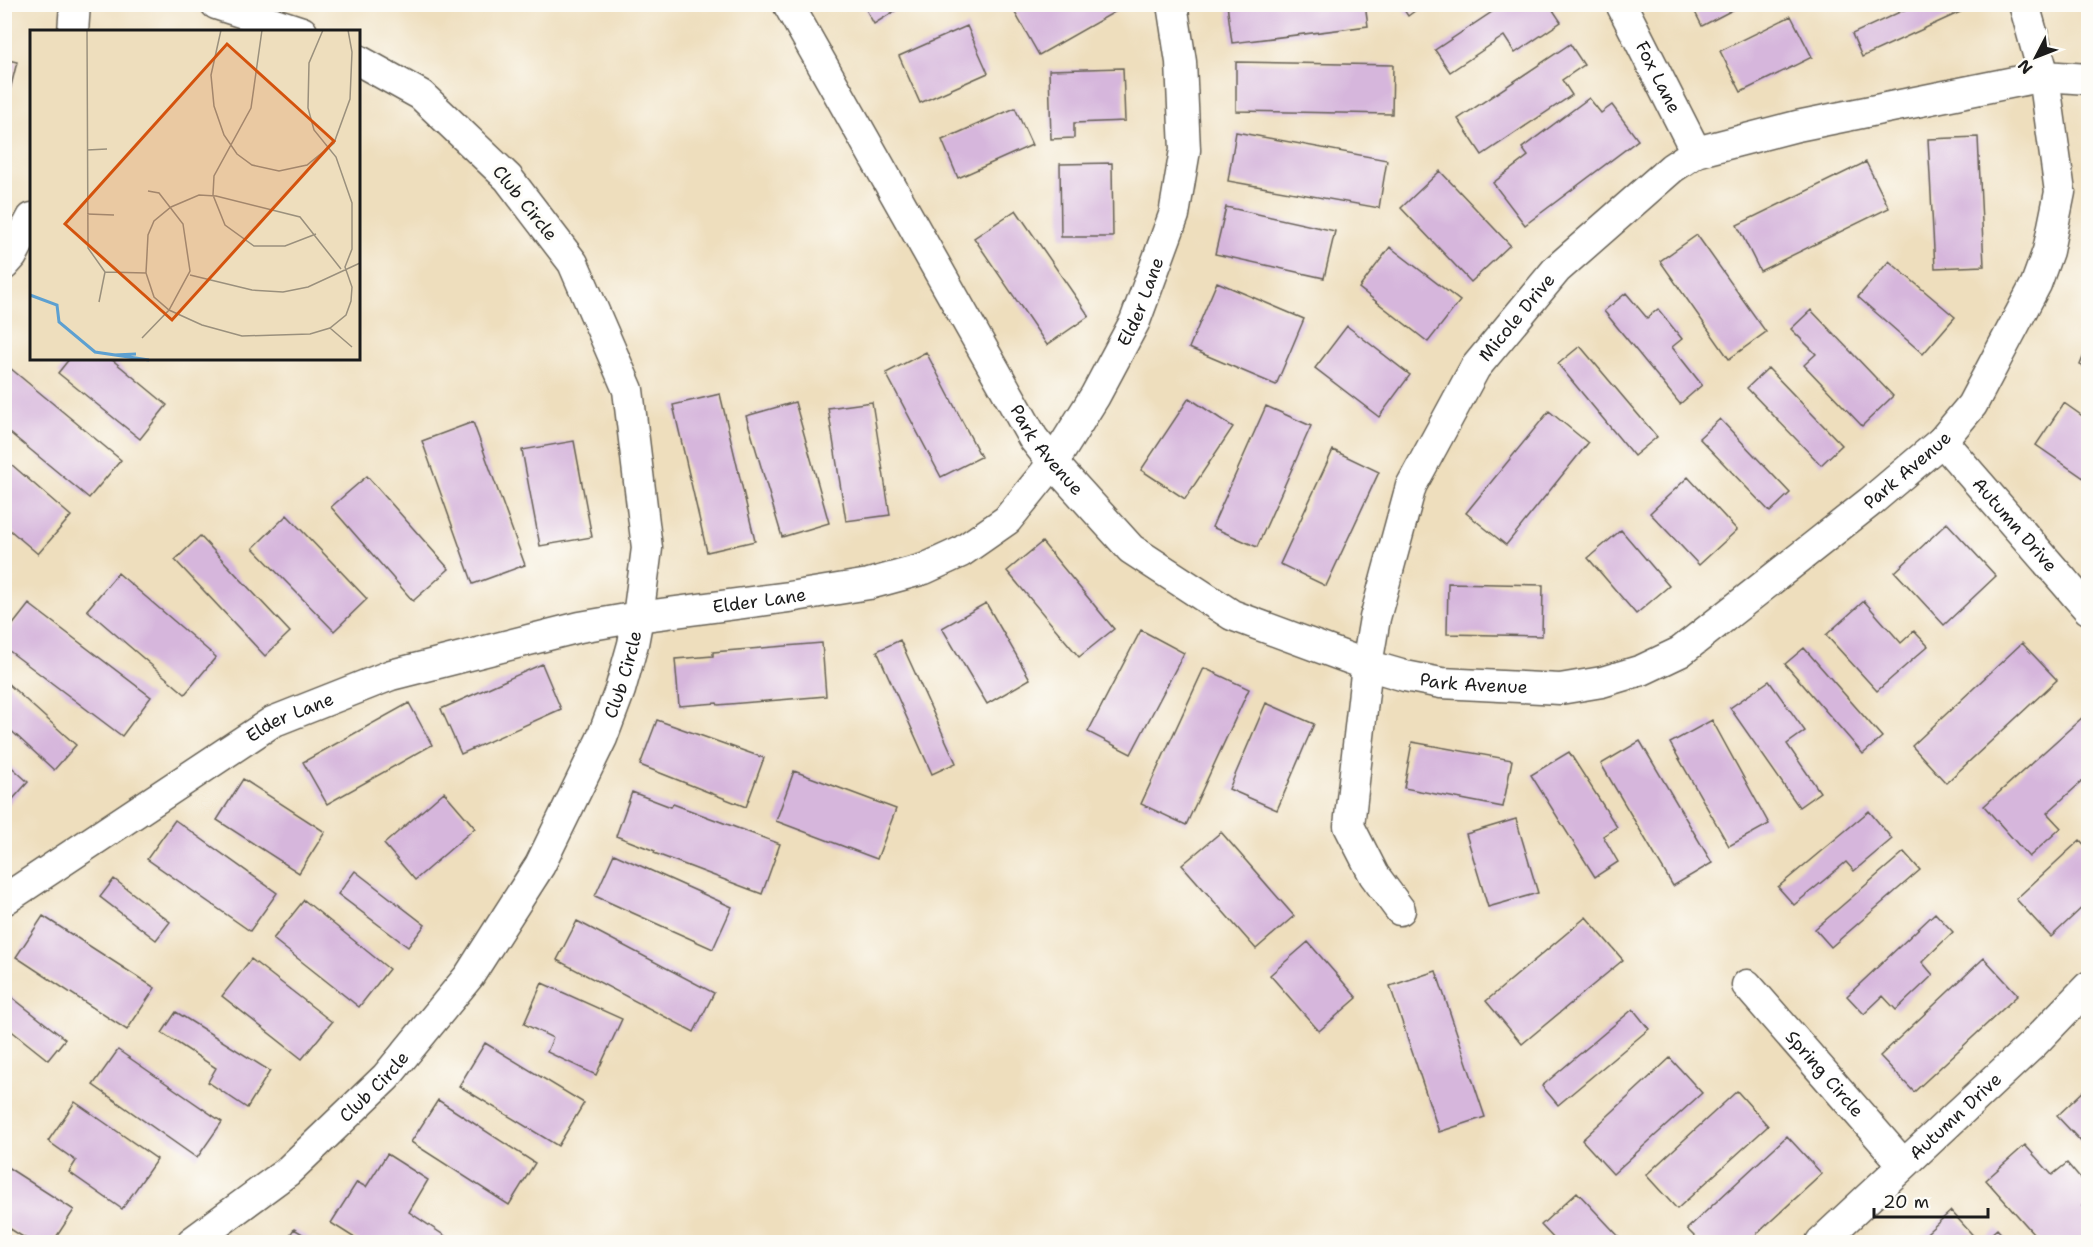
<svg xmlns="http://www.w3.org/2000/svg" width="2093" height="1247" font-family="'Shantell Sans',sans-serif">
  <rect width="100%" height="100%" fill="#fdfcf7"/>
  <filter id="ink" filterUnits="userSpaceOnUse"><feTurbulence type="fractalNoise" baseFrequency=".0167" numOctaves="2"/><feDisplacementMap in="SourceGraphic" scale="12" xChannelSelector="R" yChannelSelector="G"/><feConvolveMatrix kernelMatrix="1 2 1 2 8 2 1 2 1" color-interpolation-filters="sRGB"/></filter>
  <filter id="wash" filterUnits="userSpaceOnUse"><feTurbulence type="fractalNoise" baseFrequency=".008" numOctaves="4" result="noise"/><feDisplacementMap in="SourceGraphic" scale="24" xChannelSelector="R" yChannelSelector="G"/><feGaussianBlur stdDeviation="1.35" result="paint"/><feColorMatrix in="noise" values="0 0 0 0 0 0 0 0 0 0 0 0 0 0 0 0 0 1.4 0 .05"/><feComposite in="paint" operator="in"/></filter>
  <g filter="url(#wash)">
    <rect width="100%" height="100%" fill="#eedebd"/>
    <g id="blocks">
      <!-- building -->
      <path fill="#d6b6dc" d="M863,4h43l-32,20z
        M1010,4h107l3,5 -81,46z
        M1227,4h138l3,22 -136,17z
        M1400,4h24l-16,12z
        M1504,4h45l12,18 -46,31 -11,-17 -54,36 -15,-22z
        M1691,4h53l-42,22z
        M1917,4h51l1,4 -107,49 -10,-23z
        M1791,16l21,41 -71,35 -21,-41z
        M967,26l21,47 -68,30 -21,-47z
        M1570,44l14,21 -22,15 10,15 -90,60 -24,-36z
        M4,59l13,3 -12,48h-1z
        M1236,62l157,3 -1,49 -156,-3z
        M1123,68l2,53 -51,2v15l-23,1 -2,-69z
        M1589,98l12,15 11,-8 26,35 -113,85 -32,-42 35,-27 -6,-8z
        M1015,108l17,37 -74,33 -16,-38z
        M1236,132l151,28 -8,48 -151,-27z
        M1978,137l6,129 -49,2 -7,-129z
        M1866,162l23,46 -129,63 -23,-46z
        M1112,163l1,74h-52l-1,-73z
        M1440,171l70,74 -39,37 -70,-74z
        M1226,207l109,24 -11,47 -109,-24z
        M1016,210l73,106 -42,29 -73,-107z
        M1697,235l69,97 -37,27 -69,-98z
        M1390,247l70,54 -32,41 -69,-54z
        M1889,261l66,56 -32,37 -65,-57z
        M1217,282l87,37 -28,66 -87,-37z
        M1626,293l21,25 11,-9 24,30 -10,8 30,38 -22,19 -76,-93z
        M1811,310l82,86 -31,30 -58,-61 12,-11 -25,-25z
        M1347,326l63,49 -31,42 -64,-49z
        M2088,345v24l-8,-4z
        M1580,346l77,91 -23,19 -76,-92z
        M926,352l55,105 -40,20 -55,-104z
        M70,358h40l57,47 -27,34 -82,-66z
        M4,363l117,97 -32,38 -85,-70z
        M1768,368l74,77 -21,20 -74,-77z
        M720,394l35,147 -48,11 -34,-147z
        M1189,398l44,29 -48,72 -44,-29z
        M795,402l34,121 -47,14 -36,-121z
        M872,402l18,113 -44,6 -18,-113z
        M2064,403l24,17v61l-52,-36z
        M1266,406l45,20 -54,121 -45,-20z
        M1549,411l39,32 -82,102 -40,-32z
        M1720,419l70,74 -20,19 -71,-74z
        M473,422l52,143 -52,19 -51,-143z
        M574,441l18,96 -52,9 -18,-96z
        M1333,450l46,22 -53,114 -46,-22z
        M4,458l67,58 -33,38 -34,-29z
        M367,476l82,93 -36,32 -82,-94z
        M1688,477l49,53 -38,35 -49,-52z
        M287,515l80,84 -33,32 -81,-83z
        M1947,523l49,53 -52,49 -49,-53z
        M1621,530l48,56 -33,28 -48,-56z
        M200,536l90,96 -25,24 -90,-96z
        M1042,542l72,87 -35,28 -72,-86z
        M118,573l98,84 -31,37 -98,-84z
        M1448,583l95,2 -1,51 -95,-2z
        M1864,601l37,42 13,-12 14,15 -51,45 -51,-56z
        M986,603l44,76 -43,25 -45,-76z
        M29,604l122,93 -29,39 -118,-89v-11z
        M1141,630l43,23 -53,101 -43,-22z
        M900,640l56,123 -24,11 -55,-123z
        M822,643l4,53 -108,9 -1,-2 -38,3 -4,-47 38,-3v-4z
        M2022,643l35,37 -111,103 -34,-37z
        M1804,648l78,89 -19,17 -78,-90z
        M542,664l19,45 -100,45 -20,-45z
        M1204,668l45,21 -63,136 -45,-21z
        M5,681l71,64 -22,25 -49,-45z
        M1769,681l36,50 -18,13 33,48 -21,15 -69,-99z
        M409,703l23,42 -105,59 -24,-42z
        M1266,703l48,21 -37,86 -48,-21z
        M2084,716l4,5v55l-41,37 14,15 -32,29 -45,-51z
        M657,720l107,38 -18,49 -106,-42z
        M1712,720l57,104 -40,22 -59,-103z
        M1640,741l72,122 -39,23 -72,-122z
        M1412,742l100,18 -9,47 -99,-19z
        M1569,752l48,75 -14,9 15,26 -23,15 -64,-102z
        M5,761l23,21 -23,26z
        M794,771l102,38 -19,50 -101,-38z
        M243,779l82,53 -26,41 -82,-53z
        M444,792l31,36 -60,52 -31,-36z
        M632,792l39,15 2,-3 107,40 -18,50 -108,-41 1,-2 -39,-15z
        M1869,811l23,28 -38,32 -8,-9 -52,43 -16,-18z
        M1516,819l22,74 -50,14 -22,-73z
        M175,820l102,73 -27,38 -103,-72z
        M1221,832l73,84 -38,33 -74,-84z
        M2080,840l8,9v53l-37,35 -35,-38z
        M1904,852l16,18 -89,77 -16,-18z
        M614,854l118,53 -19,42 -118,-53z
        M355,871l70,54 -17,22 -70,-53z
        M114,879l56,43 -14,18 -56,-43z
        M304,900l85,69 -30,38 -86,-68z
        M1935,913l18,19 -31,30 11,13 -37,35 -13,-14 -19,18 -17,-18z
        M43,916l112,72 -28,42 -111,-73z
        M1586,917l37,43 -101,84 -36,-43z
        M577,921l137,72 -20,39 -137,-72z
        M1308,942l49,56 -38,33 -49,-56z
        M1984,958l34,37 -104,97 -34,-36z
        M251,959l81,63 -30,37 -80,-63z
        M1436,971l49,146 -46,15 -49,-146z
        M542,983l80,36 -26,56 -49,-23 6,-14 -29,-14z
        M4,991l61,48 -17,21 -44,-35z
        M1633,1009l16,20 -91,76 -16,-19z
        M176,1012l94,59 -23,37 -39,-26 8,-14 -54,-35z
        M485,1043l99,60 -26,43 -99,-60z
        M118,1050l104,72 -25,36 -104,-73z
        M1670,1058l32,35 -89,81 -31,-34z
        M2088,1087v62l-31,-33z
        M1737,1091l31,35 -91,83 -31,-34z
        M438,1100l97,63 -26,42 -98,-63z
        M75,1102l82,57 -35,50 -53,-37 7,-11 -28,-20z
        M1787,1136l35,38 -74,68h-48l-13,-13z
        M2025,1145l27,30 15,-12 21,25v13l-6,5 6,7v29h-47l-55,-62z
        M387,1154l41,26 -19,32 36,24 -4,6h-80l-30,-19 26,-41 9,5z
        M4,1165l70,45 -21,32h-22l-27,-17z
        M1577,1192l47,50h-67l-16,-17z
        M1951,1211l28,31h-62z
        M294,1229l22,13h-31z
        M1997,1229l12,13h-27z"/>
    </g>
  </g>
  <g filter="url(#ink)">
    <use href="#blocks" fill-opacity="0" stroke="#666054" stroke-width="1.5"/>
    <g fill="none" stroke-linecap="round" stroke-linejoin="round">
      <defs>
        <g id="minor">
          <path d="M216,4l86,28"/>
          <path id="s1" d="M788,4l245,434 20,25 78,86 101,66 135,50 38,11 36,7 119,6 42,-7 40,-12 38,-18 190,-150 72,-61 30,-36 64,-121 12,-33 12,-59 -16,-116 -20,-72"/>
          <path id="s2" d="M1621,4l75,148"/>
          <path d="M73,32l2,-28"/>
          <path d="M4,265l8,-9 20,-38"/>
          <path id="s3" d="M1942,441l146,168"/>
          <path id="s4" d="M4,900l268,-178 119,-47 189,-48 58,-10 151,-20 80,-13 55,-15 37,-17 46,-32 46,-57 42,-67 40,-75 39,-106 11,-65 -4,-88 -9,-58"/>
          <path id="s5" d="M1400,910l-26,-35 -25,-49 18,-161 8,-47 36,-132 64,-118 82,-99 115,-101 24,-16 101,-26 247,-50 44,3"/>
          <path id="s6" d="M1747,985l156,179"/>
          <path id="s7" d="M192,1242l95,-70 99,-95 83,-101 71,-111 62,-127 18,-48 13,-46 5,-27 9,-69 -19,-158 -55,-127 -65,-85 -87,-83 -63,-35"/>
          <path id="s8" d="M1821,1242l212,-198 55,-57"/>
        </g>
      </defs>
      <!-- minor casing -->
      <use href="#minor" stroke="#666054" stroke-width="33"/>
      <!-- minor -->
      <use href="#minor" stroke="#fff" stroke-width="30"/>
    </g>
  </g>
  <g text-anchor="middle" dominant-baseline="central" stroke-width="6" stroke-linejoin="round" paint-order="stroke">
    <!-- street labels -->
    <g font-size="18" fill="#1c1c1c" stroke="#fdfcf7">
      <text stroke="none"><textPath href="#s2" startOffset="82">Fox Lane</textPath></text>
      <text transform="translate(525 203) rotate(51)">Club Circle</text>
      <text stroke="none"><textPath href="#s4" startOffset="1348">Elder Lane</textPath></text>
      <text stroke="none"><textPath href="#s5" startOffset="645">Micole Drive</textPath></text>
      <text stroke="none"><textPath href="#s1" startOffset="516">Park Avenue</textPath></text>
      <text stroke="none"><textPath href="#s1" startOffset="1524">Park Avenue</textPath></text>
      <text stroke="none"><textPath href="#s3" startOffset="111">Autumn Drive</textPath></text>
      <text stroke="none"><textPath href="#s4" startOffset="826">Elder Lane</textPath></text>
      <text stroke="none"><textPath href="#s7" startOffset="726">Club Circle</textPath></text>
      <text stroke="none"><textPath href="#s1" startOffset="1020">Park Avenue</textPath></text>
      <text stroke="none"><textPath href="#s4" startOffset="340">Elder Lane</textPath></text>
      <text stroke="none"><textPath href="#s6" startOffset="118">Spring Circle</textPath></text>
      <text stroke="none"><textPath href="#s7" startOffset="240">Club Circle</textPath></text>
      <text stroke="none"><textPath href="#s8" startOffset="184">Autumn Drive</textPath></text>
    </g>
  </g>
  <!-- overview -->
  <g transform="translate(30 30)">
    <rect width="330" height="330" fill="#eedebd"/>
    <path fill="none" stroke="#5da0d1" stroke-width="3" d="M0,265l27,10 2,17 36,30 54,8M84,325l22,-1"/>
    <path fill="none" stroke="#9a907d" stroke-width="1.5" d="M57,0l1,218 17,24 41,1M191,0l-10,45 3,31 10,29 13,19 15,11 27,6 28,-6 27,-22 16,-44 2,-47 -4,-22M232,0l-11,78 -37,68 -1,19 12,30 29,21h31l31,-12M293,0l-14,33 -1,45 6,22 22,27 16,46v46l-7,18 7,20 -1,14 -5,14 -16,13 -20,6 -68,2 -40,-11 -33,-15 -15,-13 -8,-24 2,-38 6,-14 17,-14 28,-12 17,1 84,21 41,52M57,120l20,-1M57,184l27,1M160,245l62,15 31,2 25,-5 52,-24M69,272l6,-30M300,298l22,19M112,308l27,-28 21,-39 -7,-47 -24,-31 -11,-2"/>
    <path fill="#d4530e" fill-opacity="0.15" stroke="#d4530e" stroke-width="3" d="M197,14l107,97 -162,179 -107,-96z"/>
    <rect width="330" height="330" fill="none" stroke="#1c1c1c" stroke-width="3"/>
  </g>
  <!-- margin -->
  <rect width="2093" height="1247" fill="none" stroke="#fdfcf7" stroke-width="24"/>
  <!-- north arrow -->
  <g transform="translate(2036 57) rotate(228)" stroke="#fdfcf7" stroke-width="4.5" paint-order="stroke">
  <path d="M0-4.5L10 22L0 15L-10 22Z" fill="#1c1c1c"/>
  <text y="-9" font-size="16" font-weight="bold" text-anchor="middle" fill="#1c1c1c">N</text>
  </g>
  <!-- scale -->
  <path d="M1874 1208v9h114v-9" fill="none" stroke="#1c1c1c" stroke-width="3"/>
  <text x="1883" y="1208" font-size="18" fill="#1c1c1c" stroke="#fdfcf7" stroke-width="4.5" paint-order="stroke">20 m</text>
</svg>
